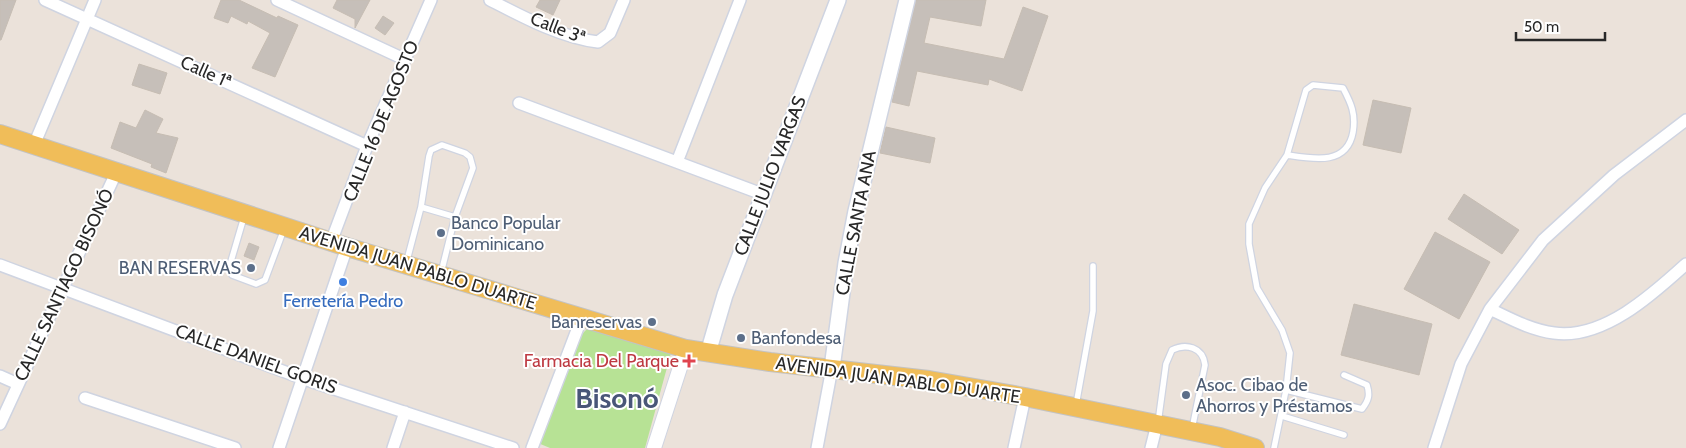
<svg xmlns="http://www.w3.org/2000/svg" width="1686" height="448" font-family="Cabin,sans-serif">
  <rect width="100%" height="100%" fill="#ebe2da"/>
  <!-- green -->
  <path fill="#b7e295" d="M587,329l84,24 -26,95h-95l-12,-5 40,-105z"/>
  <!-- building -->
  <path fill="#c6bfb9" stroke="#c6bdb3" d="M0,0h16l-15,40h-1z
    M221,0h18l38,18 1,-2 20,9 -23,52 -23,-9 18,-35 -22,-12 -1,3 -16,-8 -3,7 -14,-5z
    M337,0h33l-15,28v-9l-22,-11z
    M540,0h20l-7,15 -17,-8z
    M916,0h70l-5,26 -51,-9 -6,26 80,16 19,-52 25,9 -26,75 -33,-12 -1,6 -71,-14 -8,35 -17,-4z
    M383,16l11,7 -9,12 -10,-7z
    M139,64l28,9 -7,21 -28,-9z
    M1373,100l38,8 -10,45 -38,-8z
    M145,110l18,9 -7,14 22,5 -12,35 -15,-6 1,-3 -41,-16 9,-26 16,6z
    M886,127l49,11 -5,25 -50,-10z
    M1464,194l55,36 -17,24 -54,-35z
    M1435,232l55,30 -31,57 -55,-30z
    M249,243l10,4 -5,13 -10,-4z
    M1354,304l78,20 -13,51 -78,-20z"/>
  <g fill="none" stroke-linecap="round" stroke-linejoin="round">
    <defs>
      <path id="service" d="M421,207l34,10
        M244,217l-15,51 3,7 24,9 9,-4 19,-51
        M406,264l15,-57 8,-51 2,-6 11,-5 23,8 5,4 3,11 -18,49 -14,56
        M1286,390l76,19c7,-9 8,-14 5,-24l-23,-10
        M1076,405l17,-94v-45
        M1282,416l62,19
        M1158,423l8,-59 6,-14c14,-7 31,-3 33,15l-13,64
        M1274,448l12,-58 4,-37 -8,-23 -25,-42 -8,-44v-20l16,-36 22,-33 19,-65 7,-5 30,3c8,15 13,26 10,44 -6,34 -40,27 -66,23"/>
      <path id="minor" d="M45,0l322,146
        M277,0l127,59
        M490,0c33,17 72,38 108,42l12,-9 14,-33
        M519,103l243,91
        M34,145l61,-145
        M677,162l63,-162
        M331,242l36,-96 64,-146
        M0,265l304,114 209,69
        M1490,309c21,10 41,21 64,24 49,7 99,-39 132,-69
        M0,376l18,8
        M85,398l150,50
        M0,424l116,-251
        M279,448l68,-201
        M393,448l12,-36
        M532,448l50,-131
        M817,448l15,-80
        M1014,448l11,-51
        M1151,448l6,-24
        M1434,448l27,-84 29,-55 53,-69 71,-65 72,-55"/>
      <path id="tertiary" d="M654,448l32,-99"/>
      <path id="secondary" d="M708,353l17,-58 113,-295
        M832,368l14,-105 10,-52 51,-211"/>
      <path id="primary" d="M0,134l347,113 339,102 84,13 159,18 96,17 195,40 35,11"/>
    </defs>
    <!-- service casing -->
    <use href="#service" stroke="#cfd4e1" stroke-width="8"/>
    <!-- minor casing -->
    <use href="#minor" stroke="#cfd4e1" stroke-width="14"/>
    <!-- tertiary casing -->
    <use href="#tertiary" stroke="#cfd4e1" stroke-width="16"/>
    <!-- secondary casing -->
    <use href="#secondary" stroke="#cfd4e1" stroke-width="18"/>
    <!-- primary casing -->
    <use href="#primary" stroke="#c3c3c3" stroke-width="20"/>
    <!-- service -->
    <use href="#service" stroke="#fff" stroke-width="5.5"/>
    <!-- minor -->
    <use href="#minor" stroke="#fff" stroke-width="11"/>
    <!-- tertiary -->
    <use href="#tertiary" stroke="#fff" stroke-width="14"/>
    <!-- secondary -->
    <use href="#secondary" stroke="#fff" stroke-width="15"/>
    <!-- primary -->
    <use href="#primary" stroke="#f0bd59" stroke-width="18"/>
  </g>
  <!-- markers -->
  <g fill="#5c6f8a" stroke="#fff" stroke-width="2">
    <circle cx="441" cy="233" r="5"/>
    <circle cx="251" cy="268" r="5"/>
    <circle cx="652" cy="322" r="5"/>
    <circle cx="741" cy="338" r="5"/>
    <circle cx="1186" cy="395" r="5"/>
  </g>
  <circle fill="#3f7fe0" stroke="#fff" stroke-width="2" cx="343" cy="282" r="5"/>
  <path fill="#e0444e" stroke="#fff" stroke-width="2" d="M686.5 353.5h5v5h5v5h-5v5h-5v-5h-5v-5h5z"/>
  <g text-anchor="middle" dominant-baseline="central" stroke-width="4" stroke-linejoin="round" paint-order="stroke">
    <!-- street labels -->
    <g font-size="18" fill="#282828" stroke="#fff">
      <text transform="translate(558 28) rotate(21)">Calle 3ª</text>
      <text transform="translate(206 72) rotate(24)">Calle 1ª</text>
      <text transform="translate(381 121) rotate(-68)">CALLE 16 DE AGOSTO</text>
      <text transform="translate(770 176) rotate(-69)">CALLE JULIO VARGAS</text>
      <text transform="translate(856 223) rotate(-79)">CALLE SANTA ANA</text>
      <text transform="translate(418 268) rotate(17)">AVENIDA JUAN PABLO DUARTE</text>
      <text transform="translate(64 285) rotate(-65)">CALLE SANTIAGO BISONÓ</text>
      <text transform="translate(256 359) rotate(20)">CALLE DANIEL GORIS</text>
      <text transform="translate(898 380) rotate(8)">AVENIDA JUAN PABLO DUARTE</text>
    </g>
    <!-- service labels -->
    <g font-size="18" fill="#4e5e75" stroke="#fff" text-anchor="start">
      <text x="451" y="223">Banco Popular<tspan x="451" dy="21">Dominicano</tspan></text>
      <text x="241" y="268" text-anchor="end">BAN RESERVAS</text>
      <text x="642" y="322" text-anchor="end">Banreservas</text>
      <text x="751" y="338">Banfondesa</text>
      <text x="1196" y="385">Asoc. Cibao de<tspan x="1196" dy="21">Ahorros y Préstamos</tspan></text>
    </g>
    <!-- shop labels -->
    <g font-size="18" fill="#366cbe" stroke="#fff">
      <text x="343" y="301">Ferretería Pedro</text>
    </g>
    <!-- health labels -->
    <g font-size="18" fill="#be3a42" stroke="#fff" text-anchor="end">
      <text x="679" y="361">Farmacia Del Parque</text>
    </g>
    <!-- town labels -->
    <g font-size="28" font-weight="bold" fill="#495678" stroke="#fff">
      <text x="617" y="398">Bisonó</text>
    </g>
  </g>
  <!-- scale -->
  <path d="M1516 32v8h89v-8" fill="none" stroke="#282828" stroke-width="2.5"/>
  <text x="1524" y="32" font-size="15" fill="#282828" stroke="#ffffff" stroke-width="4" paint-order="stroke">50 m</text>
</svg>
